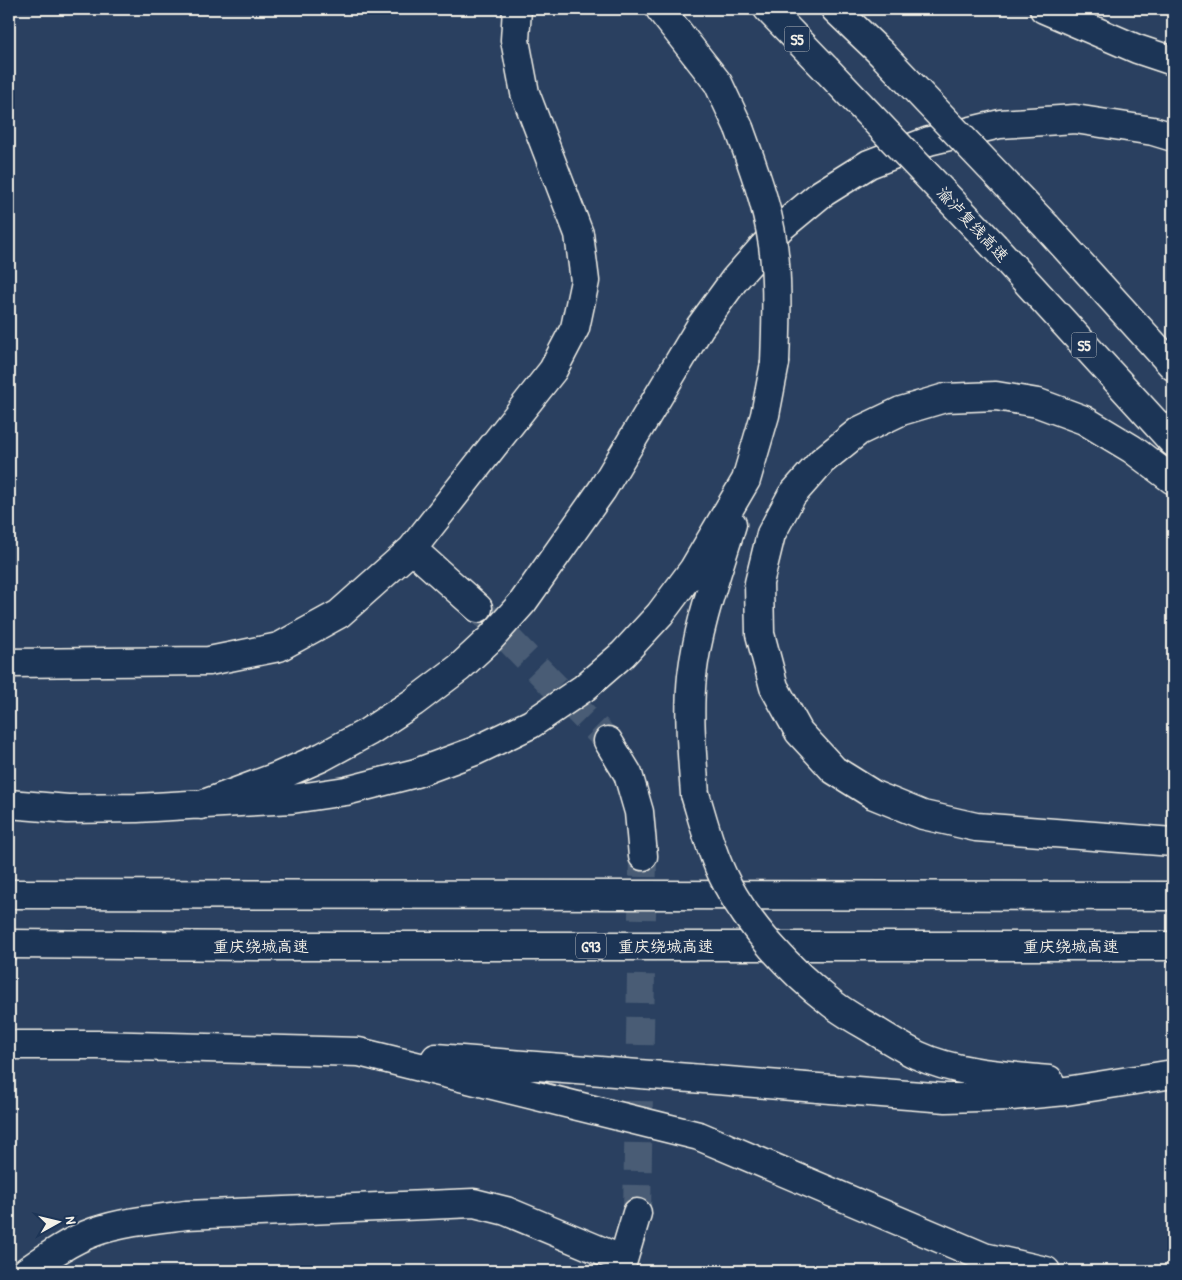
<svg xmlns="http://www.w3.org/2000/svg" width="1182" height="1280" font-family="'Patrick Hand','LXGW WenKai TC',sans-serif">
  <rect width="100%" height="100%" fill="#2a4060"/>
  <filter id="ink" filterUnits="userSpaceOnUse"><feTurbulence type="fractalNoise" baseFrequency=".02" numOctaves="2"/><feDisplacementMap in="SourceGraphic" scale="10" xChannelSelector="R" yChannelSelector="G"/><feConvolveMatrix kernelMatrix="1 2 1 2 8 2 1 2 1" color-interpolation-filters="sRGB"/></filter>
  <g filter="url(#ink)">
    <g fill="none" stroke-linecap="round" stroke-linejoin="round">
      <!-- street-tunnel -->
      <path stroke="#485b74" stroke-width="28" stroke-dasharray="28 14" stroke-linecap="butt" d="M478,608l130,133
        M637,1213l6,-357"/>
      <defs>
        <path id="street" d="M412,549l66,59
          M9,663l200,-2 70,-14 60,-33 73,-65 141,-179 22,-42 10,-47 -6,-47 -54,-141 -10,-53 2,-31
          M608,741l20,33 11,38 4,44
          M27,1271c20,-14 44,-31 67,-39 29,-10 61,-13 92,-17l288,-12 32,8 117,49 14,-47"/>
        <path id="highway" d="M660,9l58,74 21,45
          M768,9l58,60
          M835,9l45,43
          M1044,9l93,40 36,12
          M1047,227l126,139
          M995,247l178,195
          M1173,480l-41,-31 -48,-29 -46,-17 -42,-7 -51,2 -44,13 -42,20 -37,30 -30,34 -21,39 -12,49 1,51 14,53 25,45 35,38 40,25 49,20 53,12 197,15
          M695,794c-3,-39 -7,-79 -3,-118 6,-52 25,-102 40,-152
          M9,804l59,5 69,-1 155,-9 54,-8 70,-18 59,-22 56,-27 53,-36 39,-34 37,-40 33,-44 53,-90 19,-65 10,-52
          M201,805l78,-29 43,-19 46,-25 46,-30 45,-34 31,-29 33,-37 79,-112 98,-163 35,-48 45,-51 41,-34 48,-30 60,-23 71,-17 75,-5 78,12 20,6
          M9,894l1164,2
          M9,944l246,2h918
          M877,1032c13,8 26,16 40,23 38,18 90,21 132,25
          M9,1045h88l262,7 340,84 285,121 62,14
          M436,1058l510,40 65,-2 55,-5 107,-17"/>
      </defs>
      <!-- street casing -->
      <use href="#street" stroke="#f4f1e8" stroke-width="31"/>
      <!-- highway casing -->
      <use href="#highway" stroke="#f4f1e8" stroke-width="31"/>
      <!-- street -->
      <use href="#street" stroke="#1d3557" stroke-width="28"/>
      <!-- highway -->
      <use href="#highway" stroke="#1d3557" stroke-width="28"/>
      <defs>
        <path id="highway-bridge" d="M880,52l167,175
          M826,69l169,178
          M739,128c16,44 33,89 36,136 3,33 1,66 0,99
          M695,794c9,30 17,62 32,90 22,42 64,88 102,117 14,12 32,21 48,31"/>
      </defs>
      <!-- highway-bridge casing -->
      <use href="#highway-bridge" stroke="#f4f1e8" stroke-width="31" stroke-linecap="butt"/>
      <!-- highway-bridge -->
      <use href="#highway-bridge" stroke="#1d3557" stroke-width="28"/>
    </g>
  </g>
  <g text-anchor="middle" dominant-baseline="central" stroke-width="4" stroke-linejoin="round" paint-order="stroke">
    <!-- shield labels -->
    <g fill="#1d3557" stroke="#b4b9bc" stroke-width="1">
      <rect x="784.5" y="26.5" width="25" height="25" rx="4"/>
      <rect x="1071.5" y="332.5" width="25" height="25" rx="4"/>
      <rect x="576" y="933.5" width="30" height="25" rx="4"/>
    </g>
    <g font-size="15" font-weight="bold" fill="#f4f1e8">
      <text x="797" y="39">S5</text>
      <text x="1084" y="345">S5</text>
      <text x="591" y="946">G93</text>
    </g>
    <!-- street labels -->
    <g font-size="16" fill="#f4f1e8" stroke="#1d3557">
      <text transform="translate(973 224) rotate(47)">渝泸复线高速</text>
      <text x="261" y="946">重庆绕城高速</text>
      <text x="666" y="946">重庆绕城高速</text>
      <text x="1071" y="946">重庆绕城高速</text>
    </g>
  </g>
  <!-- margin -->
  <rect width="1182" height="1280" fill="none" stroke="#1d3557" stroke-width="30"/>
  <rect x="15" y="15" width="1152" height="1250" fill="none" stroke="#f4f1e8" stroke-width="2" filter="url(#ink)"/>
  <!-- north arrow -->
  <g transform="translate(58 1222) rotate(82)" stroke="#1d3557" stroke-width="4" paint-order="stroke">
  <path d="M0-4L9 19L0 12L-9 19Z" fill="#f4f1e8"/>
  <text y="-8" font-size="14" font-weight="bold" text-anchor="middle" fill="#f4f1e8">N</text>
  </g>
</svg>
